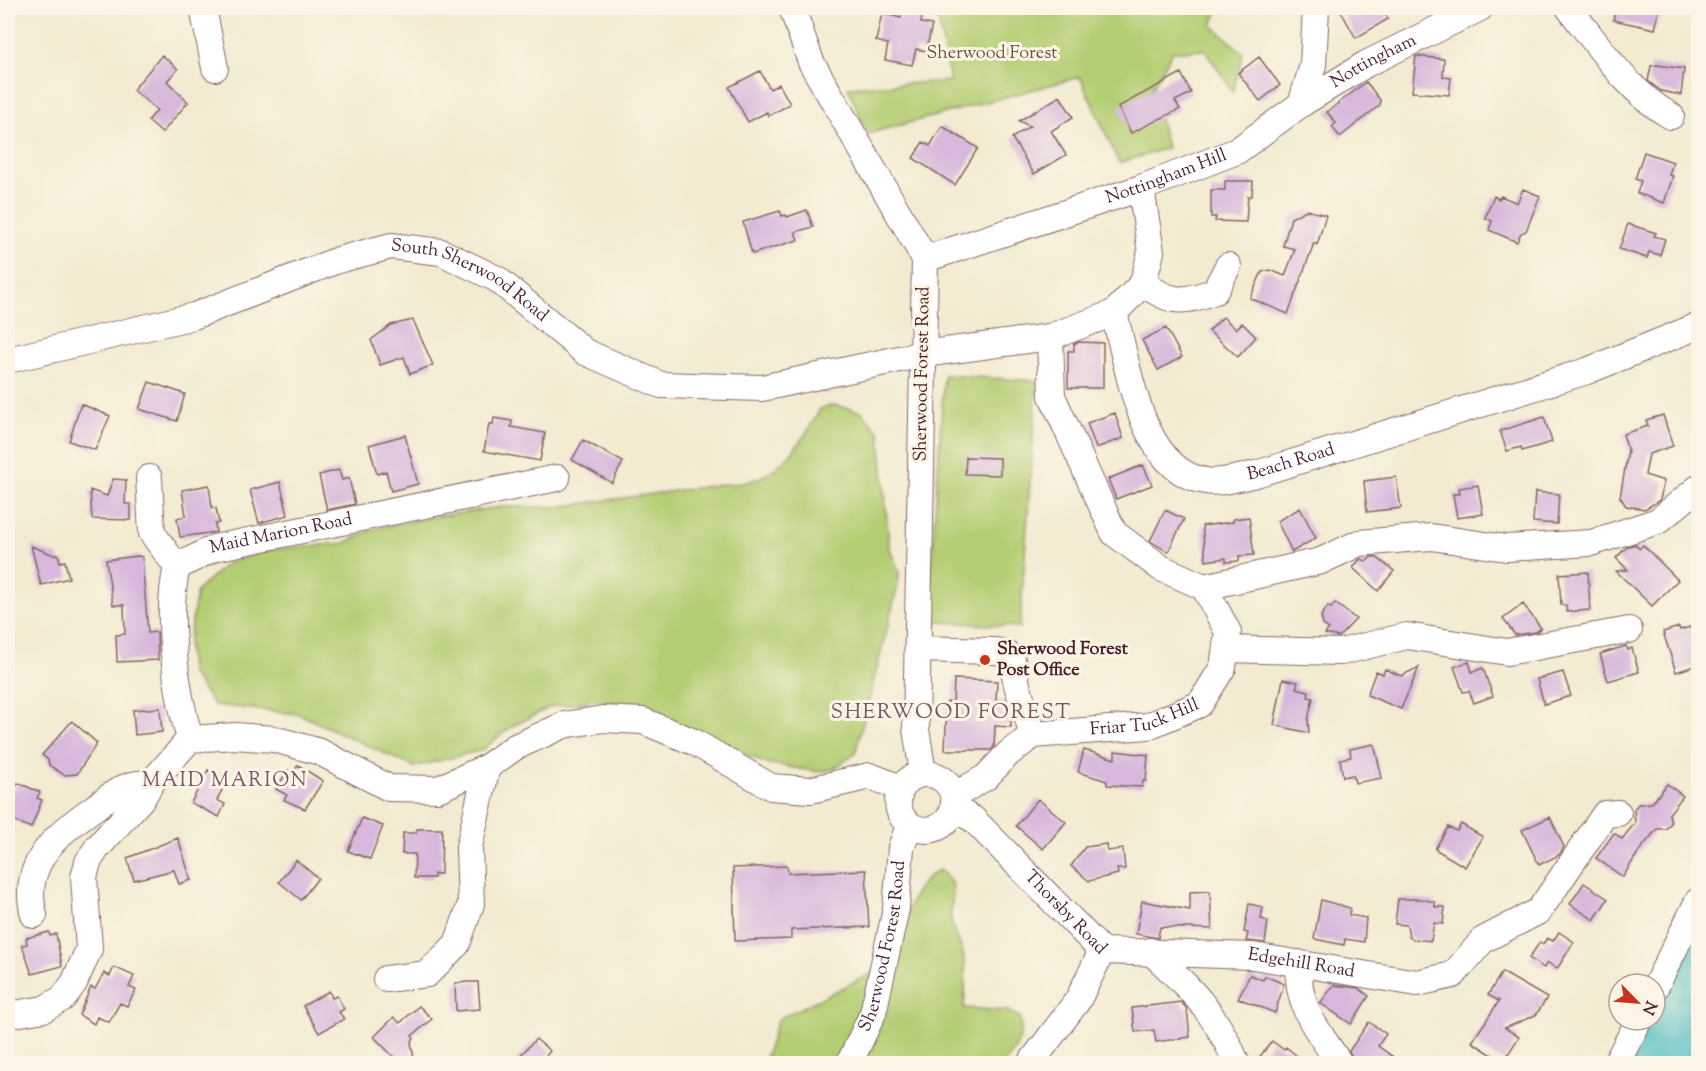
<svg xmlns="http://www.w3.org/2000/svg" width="1706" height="1071" font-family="'Sorts Mill Goudy',serif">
  <rect width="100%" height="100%" fill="#fcf5e5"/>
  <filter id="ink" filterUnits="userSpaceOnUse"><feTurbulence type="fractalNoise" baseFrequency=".0167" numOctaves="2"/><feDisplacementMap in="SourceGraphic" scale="12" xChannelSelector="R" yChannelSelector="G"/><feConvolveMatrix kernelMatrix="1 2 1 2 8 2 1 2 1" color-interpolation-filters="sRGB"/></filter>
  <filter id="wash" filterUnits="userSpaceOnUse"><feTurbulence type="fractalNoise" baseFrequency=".008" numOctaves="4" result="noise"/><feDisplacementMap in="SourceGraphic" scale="24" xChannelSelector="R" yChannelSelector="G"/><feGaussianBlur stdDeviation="1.35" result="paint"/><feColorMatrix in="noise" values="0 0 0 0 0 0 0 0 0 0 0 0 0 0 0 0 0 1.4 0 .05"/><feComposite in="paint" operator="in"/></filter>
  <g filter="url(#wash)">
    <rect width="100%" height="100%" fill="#f2ebd1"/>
    <!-- green -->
    <path fill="#b3cd72" stroke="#7e764e" stroke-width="1.5" d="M936,8h283l-7,17 31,28 -10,39 -28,-42 -32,1 -21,37 15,60 -48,15 -39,-86 -213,57 -19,-47 102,-6z
      M944,375l93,6 -17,246 -92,-6z
      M834,405l28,7 18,21 9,113 10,26 -1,13 -43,169 -22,15 -14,3 -54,-9 -115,-50 -26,-9 -27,-4 -47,7 -39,20 -29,23 -68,17 -115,-53 -85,-9 -24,-33 -2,-27 9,-54 30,-28 42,-13 76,-7 28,-14 60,-12 68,-10h56l168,-23c48,3 75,-38 95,-75z
      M939,870c25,18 9,27 12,50 1,9 7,18 10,27 7,19 4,41 3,61l43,3 13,6c4,18 -3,35 -18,47h-239l15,-45 120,-58c5,-34 9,-74 41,-91z"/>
    <!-- water -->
    <path fill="#4cbbc2" stroke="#4b6d76" stroke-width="1.5" d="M1698,926v137l-75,1 24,-44h8v-15z"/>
    <g id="blocks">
      <!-- building -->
      <path fill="#d7b8dc" d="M1339,8h43l6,11 -32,19z
        M1616,8h44l-5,21 -42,-9z
        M902,12l20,4 -1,7 11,2 -6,26 -10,-2 -4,16 -27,-5 3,-16 -12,-3 6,-28 19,5z
        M162,55l16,14 -11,12 21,21 -26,31 -14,-12 9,-11 -24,-20z
        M1416,56l28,3 -1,18 8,1 -2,17 -37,-3z
        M1259,57l21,28 -20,16 -22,-28z
        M1657,65l27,4 -3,26 -20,-4 -13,-10 3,-15z
        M760,71l10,18 9,-5 11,20 -21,12 -2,-4 -19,10 -19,-35z
        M1181,73l10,20 -16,8 5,8 -49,24 -13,-26z
        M1366,82l14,18v5l-40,32 -8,-10 4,-4 -9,-11z
        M1060,96l13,21 -22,14 15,24 -32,19 -22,-36 18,-12 -11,-5z
        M942,126l36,22 -23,37 -42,-27 10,-16 7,4z
        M1644,152l29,10 -4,13 4,1 -9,27 -27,-10 4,-12 -6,-2z
        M1225,181h28l-1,15h-4l-2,26 -31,-1 1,-4h-5v-27h14z
        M1523,189l17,7 -14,35 -5,2 -4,9 -28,-12 3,-9 -7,-3 9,-22 5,3 2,-3 16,7z
        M807,210l6,17 -18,5 3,8 -46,14 -9,-32 37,-11 2,5 4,-1 1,2z
        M1306,210l20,5 -9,30 -3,-2 -26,71 -38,-16 12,-26 8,-2 15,6 10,-27 -12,-3 8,-28z
        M1628,224l28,9 -2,3 11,3 -5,16 -11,-3 -2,6 -28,-9z
        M1223,317l13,12 6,-6 14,14 -18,20 -29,-26z
        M413,320l20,45 -23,9 -6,-17 -24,8 -9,-25 20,-15z
        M1166,328l16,29 -24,13 -16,-30z
        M1078,342l25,1v45h-35v-37h6v-7z
        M149,382l36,12 -8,27 -38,-12z
        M81,404l29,12 -15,34 -26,-9z
        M1115,413l8,25 -27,10 -9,-25z
        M1663,415l10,31 -24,8 -4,21 19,6 -4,19 -15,9 -19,-3 -6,-9 8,-46 -5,-17 25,-8 -2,-6z
        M1544,417l8,25 -30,9 -1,-4 -14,4 -7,-20z
        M494,418l18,3 -1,6 34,6 -5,28 -56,-10 5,-27h4z
        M405,435l13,49 -27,7 -5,-20 -9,3 -8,-29z
        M583,440l40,22 -11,21 -40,-23z
        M966,457l34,1v17l-35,-1z
        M1143,465l9,20 -36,14 -8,-20z
        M339,470l3,10 7,-2 6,26 -28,6 -8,-35z
        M1396,477l5,31 -34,4 -3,-31z
        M113,479l13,1 -1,24h6v16l-39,-1 -2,-29 17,6z
        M280,482l8,33 -29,8 -9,-33z
        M209,485l3,23h4l3,15 -4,1 1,8 -36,5 -3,-19 9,-2 -4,-26z
        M1478,485l5,29 -26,4 -4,-24h7l-1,-6z
        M1535,492l24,2 -2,30 -24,-2z
        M1300,508l16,30 -24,14 -15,-31z
        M1165,510l19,9 -16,33 -18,-11z
        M1249,517l5,38 -15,1v5l-13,1v-4l-20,3 -4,-35 31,-4v-3z
        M1635,544l4,5 4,-4 35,35 -26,26 -36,-35 12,-1 -12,-12 11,-11z
        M31,546l23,9 4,-1 2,8 5,-1 4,17 -28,7z
        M138,556l4,1 6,76 9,-1 1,28 -41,2 -1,-27 9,-1 -1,-29h-11l-7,-45z
        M1371,557h5l18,14 -16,20 -25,-23 7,-9 7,2z
        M1588,572l2,38 -23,2 -1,-7h-5l-2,-31z
        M1335,603l21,16 -17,18 -14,-3 4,-5 -6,-4 -2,-9 7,-10 3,2z
        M1523,604l18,24 -5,4 -21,3 -12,-16z
        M1679,627l1,3 10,-3 8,21v17l-22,7 -13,-40z
        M1626,646l2,4 4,-2 7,24 -31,9 -8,-27z
        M1469,662l3,10 11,-4 10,28 -19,7 -5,-12 -6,1 -9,-25z
        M1419,667l-18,42 -34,-14 9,-24 7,3 2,-5 16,7z
        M1563,672l8,24 -27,8 -7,-25z
        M954,679l43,2 -1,19 10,1 5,15v11l-16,-1 -1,21 -3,3h-46l2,-48h6z
        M1283,679l15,3 -2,6 13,3 -1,6 5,1 -5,22 1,13 -35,-8z
        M160,708l2,24 -27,3 -2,-25z
        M72,721l25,22 -20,31 -13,1 -15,-10 -1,-5 -6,-5z
        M1374,744l8,34 -27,5 -2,-8 -10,2 -3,-18 11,-2 -1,-8z
        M1084,750l31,9v-8l33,4 -2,26h-3l-1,6 -35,-2v-4l-29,-9z
        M298,765l25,16 -18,28 -21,-9 3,-5 -11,-6 12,-19 5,3z
        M208,770l19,10 -10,20 8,4 -6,13 -28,-14z
        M18,783l22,9 -3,6 5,2 -11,28 -23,-10v-20z
        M1667,784l16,12 -14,18 2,9 -5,6h-9l-18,22 -16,26 -27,-19 18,-25 8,6 13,-16 -1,-14 4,-5 14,-1z
        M1038,799l28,23 -23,27 -27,-23z
        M1550,817l14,30 -5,8 -20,10 -17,-35z
        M362,818l21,8 -13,33 -22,-8z
        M1461,824l22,13 -18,30 -30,-18 13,-22 9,4z
        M417,829h25l-1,45h-7v4h-20l1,-24h-13l1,-21h13z
        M178,838l13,42 -12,4 -5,-14 -40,10 -7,-22z
        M1106,844l1,7 16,-2 2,20h-8l1,5 -29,7 -18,-15 14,-19z
        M296,860l22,18 -17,22 -22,-18z
        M787,866l1,7 78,-3 3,57 -78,3v9l-56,2 -2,-73z
        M1584,883l24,16 -14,21 -24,-16z
        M1210,891l2,38 -52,-2 -2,11 -22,-4 6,-33 48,9v-18z
        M1398,899h23l14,3v5h10l-2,17 -9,-1 -3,18 -18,-2 -4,-2 -2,-12 -12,-1z
        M1321,900l29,8 -1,7 17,3 -2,24 -19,-3 -1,6 -30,-6z
        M1249,904l14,3 -2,12 7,2 -3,22 -19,-2 2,-8 -4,-1z
        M49,932l1,4 6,-2 6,32 -30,8 -10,-29 5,-1 -1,-6z
        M1559,932l15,10 -17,27 -10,-7 -3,6 -15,-10 11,-16 3,2 4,-6 6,3z
        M114,967l20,9 -5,11 7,3 -9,16 -7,-3 -11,19 -12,-5 -3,7 -15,-9 12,-28 4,2 9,-16 6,3z
        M1502,972l45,26 -11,17 -31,13 14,9 -16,25 -31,-20 27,-41 -11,-6z
        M1250,975l13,5 2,-4 19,8 -9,29 -37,-15z
        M469,982h9l2,27 -24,2 -1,-28z
        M1334,985l24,3 11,8 -18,28 -31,-21z
        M329,991l3,7 5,-2 7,13 -5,3 5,7 -25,14 -16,-27z
        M1181,1002l6,7 3,28 -34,5 -2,-12 -19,2 -3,-24z
        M419,1006l13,13 -20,17 2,3 -3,3 4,22h-14l-27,-27 20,-20 6,6z
        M1369,1022l17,12 -8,12 25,18h-42l-8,-6 -4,-7z
        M536,1039l14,12 -11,13h-27z
        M1272,1041l12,9 2,-3 21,17h-53z"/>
    </g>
  </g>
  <g filter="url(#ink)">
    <use href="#blocks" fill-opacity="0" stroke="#856665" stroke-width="1.5"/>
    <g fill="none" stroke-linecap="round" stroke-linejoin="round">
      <defs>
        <g id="minor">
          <path d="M203,8l12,60"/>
          <path d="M792,8l19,54 114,197 -9,470 7,44"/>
          <path d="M1569,8c29,37 60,85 102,108"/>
          <path id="s1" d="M1301,104l65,-40 114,-56"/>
          <path id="s2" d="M925,259l216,-71 96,-37 64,-47 12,-39 3,-57"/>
          <path d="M1143,283c28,21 40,20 72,8l13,-25"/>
          <path id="s3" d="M1114,313c15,54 26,158 92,168 15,3 35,-4 50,-7l331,-103 111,-45"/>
          <path id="s4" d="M8,360l186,-44 144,-56 53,-14 50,6 56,27 88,73 76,33 101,3 161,-34 127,-17 64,-24 29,-30 8,-31 -10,-64"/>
          <path d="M149,478l3,55 25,34"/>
          <path d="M1204,587l117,-26 38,-18 72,-6 75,11 85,-5 67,-22 40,-33"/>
          <path d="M918,649l77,2 10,2 7,7 5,25 16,50"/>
          <path d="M1226,649l115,3 66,-16 100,16 122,-22"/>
          <path id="s5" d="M190,739c-14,-48 -25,-123 -13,-172l37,-19 343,-70"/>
          <circle cx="926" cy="802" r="28"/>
          <path id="s6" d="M954,796l32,-19 23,-24 24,-18 115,-9 52,-22 23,-37 5,-35 -24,-45 -43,-19 -47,-35 -62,-137 -2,-59"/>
          <path id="s7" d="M954,809l19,10 129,132"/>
          <path d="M34,915c-14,-50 22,-81 60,-107 21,-15 29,-25 57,-25"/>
          <path id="s8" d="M1102,951l151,5 164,27 36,-8 30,-35 56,-29 66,-97 13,-1"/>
          <path d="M1150,951c41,38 65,60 87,113"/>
          <path d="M1298,963c0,47 17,63 42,101"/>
          <path d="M386,979l41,-5 30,-30 14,-40 -2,-57 18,-80"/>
          <path d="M1655,988l43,-87"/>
          <path d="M8,1015l36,-6 19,-11 11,-15 15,-34 -5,-72 4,-15 9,-14 46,-51 8,-14 39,-44 45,-3 39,3 46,13 69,36 49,1 49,-22 28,-20 49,-22 39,-6 40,2 51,21 77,45 39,3 60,-14 31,12"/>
          <path id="s9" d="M849,1064l24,-51 23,-104 5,-61 8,-22"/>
          <path d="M1030,1064l48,-64 24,-49"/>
          <path d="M1616,1064l23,-44"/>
        </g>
      </defs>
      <!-- minor casing -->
      <use href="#minor" stroke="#856665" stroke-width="28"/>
      <!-- minor -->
      <use href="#minor" stroke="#fff" stroke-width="26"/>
    </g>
  </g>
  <!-- markers -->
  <circle fill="#c8321e" stroke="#fcf5e5" stroke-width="2" cx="985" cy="660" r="6"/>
  <g text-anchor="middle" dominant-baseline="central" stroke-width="6" stroke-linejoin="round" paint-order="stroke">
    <!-- park labels -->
    <g font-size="18" fill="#6a5340" stroke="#fcf5e5">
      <text x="992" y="54">Sherwood Forest</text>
    </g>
    <!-- street labels -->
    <g font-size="18" fill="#4a1f2b" stroke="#fcf5e5">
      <text stroke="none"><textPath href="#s1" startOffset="84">Nottingham</textPath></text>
      <text stroke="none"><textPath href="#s2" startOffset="255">Nottingham Hill</textPath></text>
      <text stroke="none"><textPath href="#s4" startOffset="488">South Sherwood Road</textPath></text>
      <text transform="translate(923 374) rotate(-89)">Sherwood Forest Road</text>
      <text stroke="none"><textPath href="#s3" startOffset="290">Beach Road</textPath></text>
      <text stroke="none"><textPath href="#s5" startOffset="284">Maid Marion Road</textPath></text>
      <text stroke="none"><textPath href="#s6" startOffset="214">Friar Tuck Hill</textPath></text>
      <text stroke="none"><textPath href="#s7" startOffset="153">Thorsby Road</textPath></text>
      <text stroke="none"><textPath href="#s9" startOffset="124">Sherwood Forest Road</textPath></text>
      <text stroke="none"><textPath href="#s8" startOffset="200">Edgehill Road</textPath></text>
    </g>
    <!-- poi labels -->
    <g font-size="18" font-weight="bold" fill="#4a1f2b" stroke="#fcf5e5" text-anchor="start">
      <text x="997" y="650">Sherwood Forest<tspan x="997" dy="21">Post Office</tspan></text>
    </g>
    <!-- neighbourhood labels -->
    <g font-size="20" letter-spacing="1.5" fill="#7b5569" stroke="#fcf5e5">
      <text x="225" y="781">MAID MARION</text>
    </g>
    <!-- quarter labels -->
    <g font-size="21" letter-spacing="1.5" fill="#7b5569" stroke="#fcf5e5">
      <text x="951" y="713">SHERWOOD FOREST</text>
    </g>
  </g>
  <!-- margin -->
  <rect width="1706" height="1071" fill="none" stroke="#fcf5e5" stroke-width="30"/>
  <!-- north arrow -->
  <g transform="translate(1637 1002) rotate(115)"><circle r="28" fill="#fcf5e5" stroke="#b59f9b" stroke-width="1.5"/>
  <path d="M0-4.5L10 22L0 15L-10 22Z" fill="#c8321e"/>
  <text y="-9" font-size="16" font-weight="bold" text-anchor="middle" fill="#4a1f2b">N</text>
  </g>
</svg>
